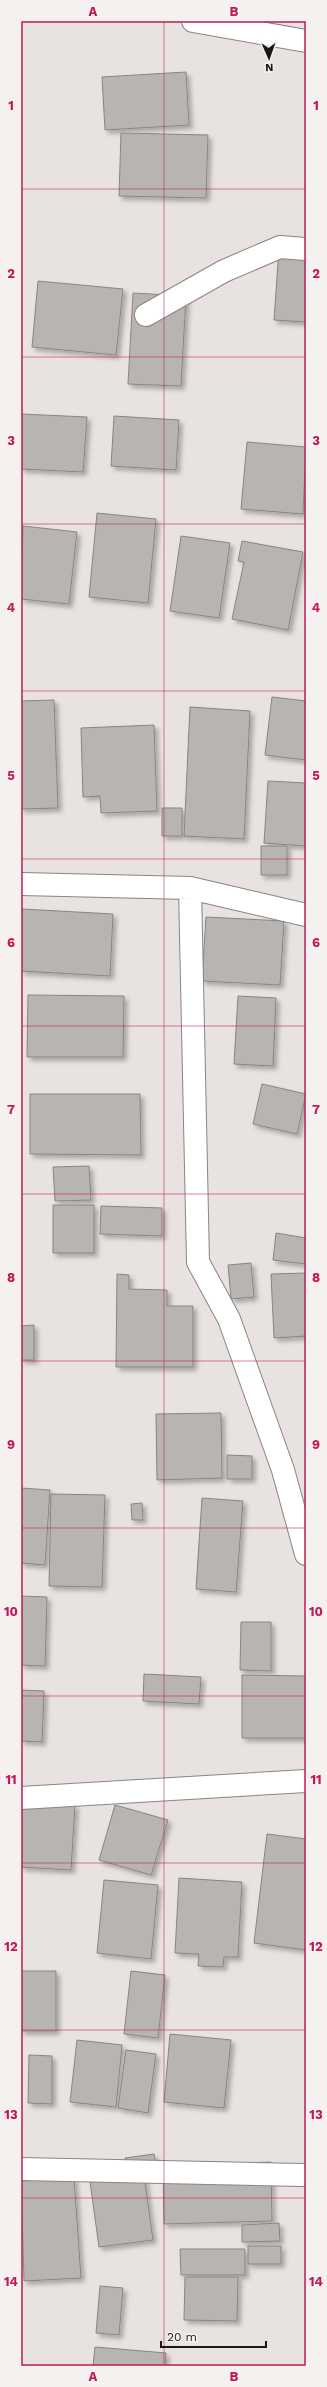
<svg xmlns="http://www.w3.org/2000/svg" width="327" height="2387" font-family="'Work Sans',sans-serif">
  <defs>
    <filter id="shadow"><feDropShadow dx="3.5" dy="3.5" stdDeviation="2" flood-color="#0004"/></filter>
  </defs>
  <rect width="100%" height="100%" fill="#e8e3e1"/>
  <!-- building -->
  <path fill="#b8b4b1" stroke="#898582" filter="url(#shadow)" d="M186,72l3,53 -84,5 -3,-53z
    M121,133l87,2 -2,63 -87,-2z
    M279,249l27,2v71l-32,-2z
    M38,281l85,8 -7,66 -84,-8z
    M133,293l53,3 -5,90 -53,-2z
    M21,414l66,3 -4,55 -62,-3z
    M114,416l65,4 -3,50 -65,-4z
    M247,442l59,5 -3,67 -62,-5z
    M97,513l59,6 -8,84 -59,-6z
    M23,526l54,6 -8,72 -48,-5z
    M181,536l49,7 -11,75 -49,-7z
    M242,541l61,11 -15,78 -56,-11 12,-57 -6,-1z
    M272,697l34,4v59l-41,-5z
    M54,700l4,108 -37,1v-108z
    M190,707l60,4 -6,128 -60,-3z
    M154,725l3,86 -56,2 -1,-17 -17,1 -2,-69z
    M268,781l38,2v63l-42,-3z
    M162,808h20v28h-20z
    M261,846h26v29h-26z
    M22,909l91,5 -3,62 -89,-5z
    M206,917l78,4 -4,64 -78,-4z
    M28,995l96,1 -1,61h-96z
    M238,996l38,2 -3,68 -39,-2z
    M262,1084l44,10 -9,40 -44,-10z
    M30,1094h110l1,61 -111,-1z
    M89,1166l2,34 -36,1 -2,-34z
    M53,1205h41v48h-41z
    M101,1206l61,2v28l-62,-2z
    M276,1233l30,5v26l-33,-4z
    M251,1263l3,34 -23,2 -3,-34z
    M306,1273v63l-32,2 -3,-64z
    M117,1274l12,1v14l38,1v16h26v61h-77z
    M34,1325v35h-13v-34z
    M221,1413l1,65 -65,2 -1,-66z
    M227,1455l25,1v23h-25z
    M21,1488l29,2 -5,75 -24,-2z
    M51,1494l54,1 -3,92 -53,-1z
    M202,1498l41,3 -7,91 -40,-3z
    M142,1503l1,17h-11l-1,-16z
    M21,1596l26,1 -2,69 -24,-1z
    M241,1622h30v49l-31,-1z
    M144,1674l57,3 -2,27 -56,-3z
    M242,1675l64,1v62h-64z
    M21,1690l23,1 -2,51 -21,-1z
    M21,1802l54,3 -4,65 -50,-3z
    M115,1805l53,15 -17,55 -52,-15z
    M267,1834l39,5v111l-52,-7z
    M179,1878l63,4 -4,75h-14l-1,10 -25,-1 1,-12 -24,-1z
    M104,1880l54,5 -7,74 -54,-6z
    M21,1971h35v60h-35z
    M131,1971l34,4 -7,63 -34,-4z
    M170,2034l61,6 -7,68 -60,-6z
    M77,2040l45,5 -6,62 -46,-5z
    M126,2050l30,4 -8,59 -30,-5z
    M29,2055l23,1v48l-24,-1z
    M154,2154l3,19 -13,2 9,65 -54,7 -10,-73 37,-5 -1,-11z
    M271,2162l1,59 -108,3 -1,-58z
    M74,2178l7,100 -57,3 -3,-100z
    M279,2223l1,18 -38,1v-17z
    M248,2246h33v18h-33z
    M180,2249h65v26h-64z
    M185,2277h53l-1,44 -53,-1z
    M100,2286l23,2 -4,47 -23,-2z
    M95,2347l71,6 -1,13h-72z"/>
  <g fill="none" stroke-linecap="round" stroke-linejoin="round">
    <defs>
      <path id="minor" d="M193,21l113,20
        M146,315l78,-44 56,-24 26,2
        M21,884l169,4 116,27
        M190,888l8,374 31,57 54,151 23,84
        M21,1798l285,-17
        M21,2169l282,6"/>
    </defs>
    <!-- minor casing -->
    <use href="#minor" stroke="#898583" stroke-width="24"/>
    <!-- minor -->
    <use href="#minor" stroke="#fff" stroke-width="22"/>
  </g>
  <!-- grid -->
  <path fill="none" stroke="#c2185b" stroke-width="1" stroke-opacity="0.55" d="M164,21v2345M21,189h285M21,357h285M21,524h285M21,691h285M21,859h285M21,1026h285M21,1194h285M21,1361h285M21,1528h285M21,1696h285M21,1863h285M21,2030h285M21,2198h285"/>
  <!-- border -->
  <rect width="327" height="2387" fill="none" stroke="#f5f1ee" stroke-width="44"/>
  <!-- north arrow -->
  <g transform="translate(269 58) rotate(178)" stroke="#f5f1ee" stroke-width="3" paint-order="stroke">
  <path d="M0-3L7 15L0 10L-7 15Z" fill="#191817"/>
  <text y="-6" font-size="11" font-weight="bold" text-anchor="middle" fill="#191817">N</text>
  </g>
  <!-- scale -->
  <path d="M161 2341v6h105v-6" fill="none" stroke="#191817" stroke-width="2"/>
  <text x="167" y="2341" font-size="12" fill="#191817" stroke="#f5f1ee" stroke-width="3" paint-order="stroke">20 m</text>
  <rect x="22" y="22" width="283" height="2343" fill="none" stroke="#c2185b" stroke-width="1.5"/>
  <g font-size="13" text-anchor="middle" font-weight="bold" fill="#c2185b">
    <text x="93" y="16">A</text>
    <text x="234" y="16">B</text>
    <text x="11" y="110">1</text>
    <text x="316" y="110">1</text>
    <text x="11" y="278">2</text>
    <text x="316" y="278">2</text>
    <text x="11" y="445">3</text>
    <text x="316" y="445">3</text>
    <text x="11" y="612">4</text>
    <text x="316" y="612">4</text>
    <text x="11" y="780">5</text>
    <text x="316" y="780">5</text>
    <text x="11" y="947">6</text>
    <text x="316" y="947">6</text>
    <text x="11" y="1114">7</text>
    <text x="316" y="1114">7</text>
    <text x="11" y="1282">8</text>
    <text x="316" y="1282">8</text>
    <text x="11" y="1449">9</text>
    <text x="316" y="1449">9</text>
    <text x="11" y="1616">10</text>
    <text x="316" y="1616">10</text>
    <text x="11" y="1784">11</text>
    <text x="316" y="1784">11</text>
    <text x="11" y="1951">12</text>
    <text x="316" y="1951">12</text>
    <text x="11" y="2119">13</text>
    <text x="316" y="2119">13</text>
    <text x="11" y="2286">14</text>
    <text x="316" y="2286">14</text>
    <text x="93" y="2381">A</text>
    <text x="234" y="2381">B</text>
  </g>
</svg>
